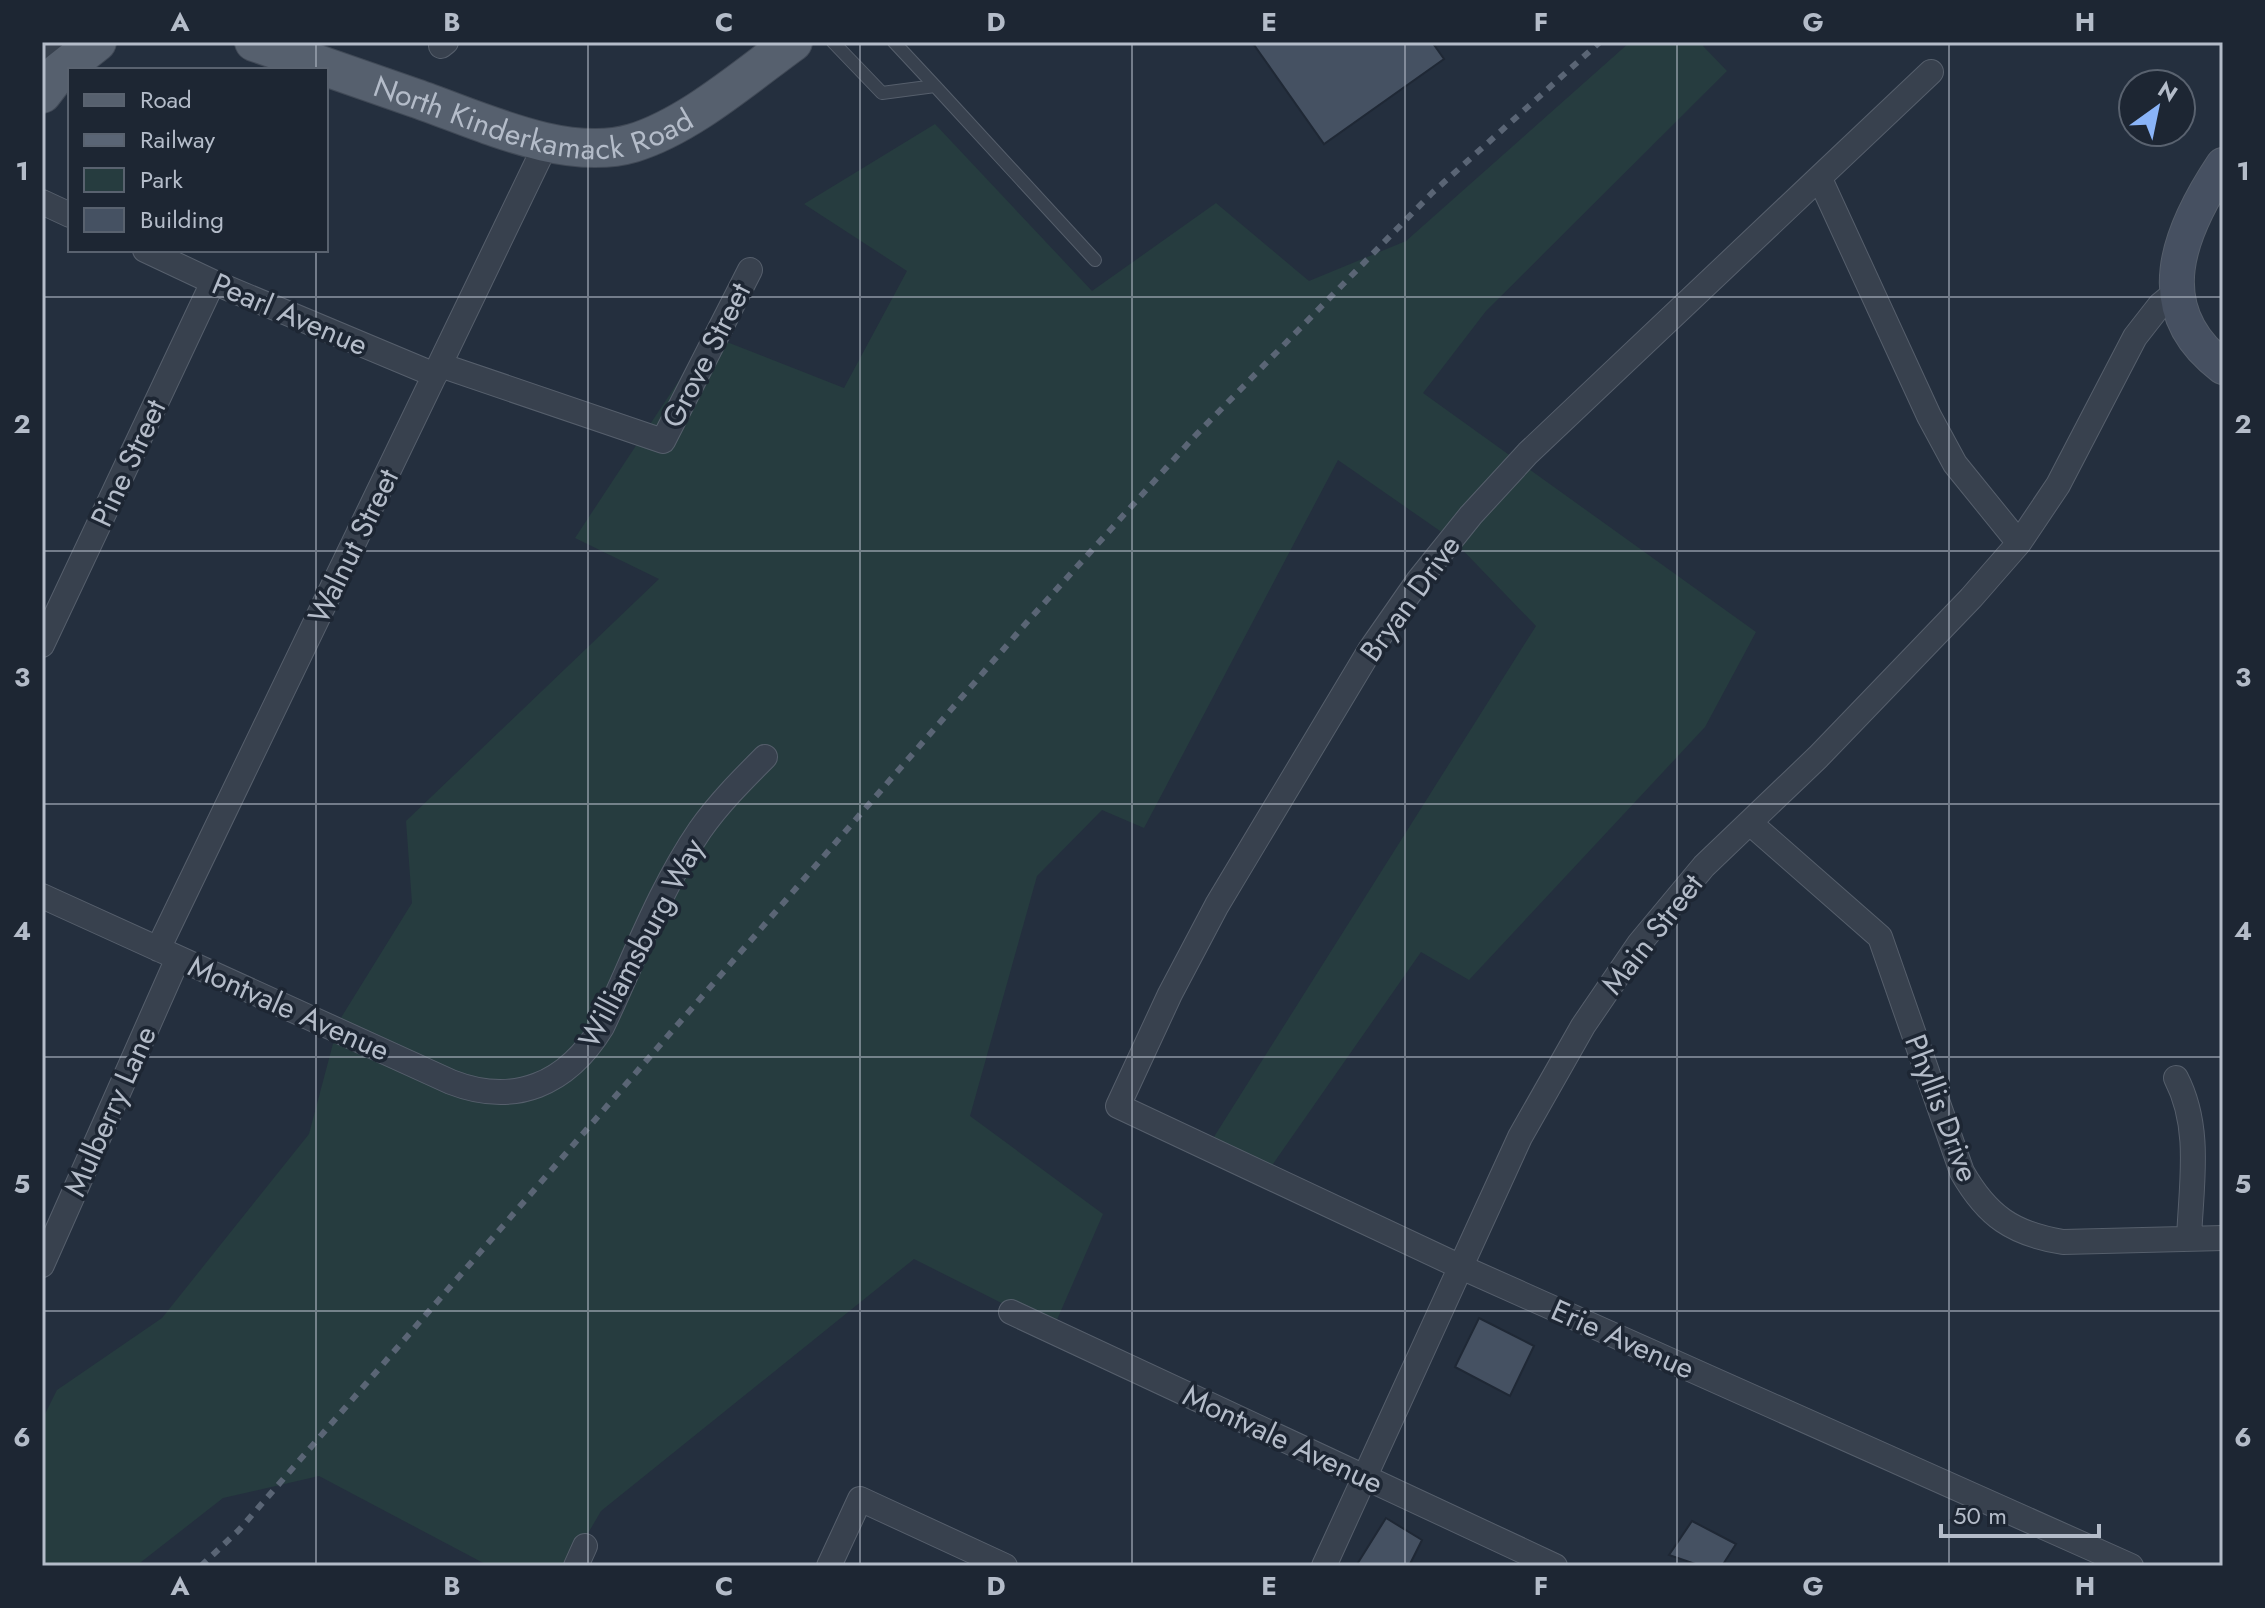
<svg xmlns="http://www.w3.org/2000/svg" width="2265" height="1608" font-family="Jost,sans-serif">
  <rect width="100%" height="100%" fill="#242f3e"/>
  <!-- green -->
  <path fill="#263c3f" d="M1630,42h77l-4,4 24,25 -241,240 -63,82 333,239 -51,95 -236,253 -48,-28 -153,219 -61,-23 329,-522 -83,-86 -115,-80 -194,368 -42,-18 -65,66 -67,240 133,98 -50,115 -139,-70 -313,252 -32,55h-80l-170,-90 -96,22 -87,68h-94v-146l15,-30 105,-72 147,-184 30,-113 73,-118 -6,-82 253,-242 -84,-41 134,-203 135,53 63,-117 -103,-67 131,-80 157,167 124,-88 93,78 97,-40z"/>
  <!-- building -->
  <path fill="#455162" stroke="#1f2835" stroke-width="2" d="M1252,42h180l12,17 -120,85z
    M1479,1318l55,28 -24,50 -55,-29z
    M1386,1518l36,22 -13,26h-53z
    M1692,1521l44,23 -14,22h-21l-32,-11z"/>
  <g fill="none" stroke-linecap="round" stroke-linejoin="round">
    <defs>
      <path id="lane" d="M833,42l49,51 53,-7 -41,-44
        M935,86l160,174"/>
      <path id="street" d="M441,46l5,-4
        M1931,72l-403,381 -57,62 -53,66 -48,69 -153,255 -47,89 -52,112 343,161 670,299
        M42,81l15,-39
        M1820,179l109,237 26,48 64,79
        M42,202l28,13
        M145,250l68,32 222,93
        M440,365l223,76 87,-171
        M42,645l171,-363
        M1750,823l130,114 82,235c25,44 51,62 101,70l160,-4
        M42,896l409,186c64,25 116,2 151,-55 31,-65 57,-137 98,-197 19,-27 42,-50 65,-73
        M158,949l389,-807
        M2176,1078c26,50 15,107 13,161
        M42,1265l136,-307
        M1011,1312l544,254
        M576,1566l9,-20
        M829,1566l31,-67 145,67
        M1324,1566l196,-429 63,-111 56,-82 65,-78 114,-109 153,-159 48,-55 39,-58 77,-148 25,-32 17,-14"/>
      <path id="secondary" d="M2223,165c-44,66 -77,144 0,202"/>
      <g id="primary">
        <path id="s1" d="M254,42c54,19 108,38 161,56 64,22 151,65 218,45 56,-17 113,-67 160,-101"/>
        <path d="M42,94l17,-22 38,-30"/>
      </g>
    </defs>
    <!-- lane casing -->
    <use href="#lane" stroke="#565f6c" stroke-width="14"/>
    <!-- street casing -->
    <use href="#street" stroke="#565f6c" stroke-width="26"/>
    <!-- secondary casing -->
    <use href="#secondary" stroke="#565f6c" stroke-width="36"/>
    <!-- primary casing -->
    <use href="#primary" stroke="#414a57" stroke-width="40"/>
    <!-- lane -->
    <use href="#lane" stroke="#38414e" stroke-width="12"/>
    <!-- street -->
    <use href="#street" stroke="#38414e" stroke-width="24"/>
    <!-- secondary -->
    <use href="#secondary" stroke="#465061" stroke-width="34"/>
    <!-- primary -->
    <use href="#primary" stroke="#56606e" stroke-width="38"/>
    <!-- rail -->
    <path stroke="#5a6575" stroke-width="6" stroke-dasharray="8 8" stroke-linecap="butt" d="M201,1566l38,-36 789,-909 167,-185 237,-243 168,-151"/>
  </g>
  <!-- grid -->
  <path fill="none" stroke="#b4bcc9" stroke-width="2" stroke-opacity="0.55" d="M316,42v28M588,42v1524M860,42v1524M1132,42v1524M1405,42v1524M1677,42v1524M1949,42v1524M316,250v1316M42,297h2181M42,551h2181M42,804h2181M42,1057h2181M42,1311h2181"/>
  <g text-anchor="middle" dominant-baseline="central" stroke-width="7" stroke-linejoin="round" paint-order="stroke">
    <!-- street labels -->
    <g font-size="30" fill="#b4bcc9" stroke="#1d2633">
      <text stroke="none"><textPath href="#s1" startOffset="294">North Kinderkamack Road</textPath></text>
      <text transform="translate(290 314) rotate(23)">Pearl Avenue</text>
      <text transform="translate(706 355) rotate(-63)">Grove Street</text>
      <text transform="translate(128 463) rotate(-65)">Pine Street</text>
      <text transform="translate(353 546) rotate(-64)">Walnut Street</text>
      <text transform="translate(1410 598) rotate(-54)">Bryan Drive</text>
      <text transform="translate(1652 934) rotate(-52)">Main Street</text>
      <text transform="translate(641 943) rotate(-62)">Williamsburg Way</text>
      <text transform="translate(289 1008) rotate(24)">Montvale Avenue</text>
      <text transform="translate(1942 1108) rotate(69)">Phyllis Drive</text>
      <text transform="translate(110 1111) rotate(-66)">Mulberry Lane</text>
      <text transform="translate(1623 1339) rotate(24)">Erie Avenue</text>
      <text transform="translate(1283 1439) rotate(25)">Montvale Avenue</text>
    </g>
  </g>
  <!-- border -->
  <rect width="2265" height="1608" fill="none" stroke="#1d2633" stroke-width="88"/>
  <!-- legend -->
  <rect x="68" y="68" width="260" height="184" fill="#1d2633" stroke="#59626f" stroke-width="2"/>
  <rect x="84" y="94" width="40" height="12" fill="#56606e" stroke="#59626f" stroke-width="2"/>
  <text x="140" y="108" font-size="24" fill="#b4bcc9">Road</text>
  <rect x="84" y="134" width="40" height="12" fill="#5a6575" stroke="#59626f" stroke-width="2"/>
  <text x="140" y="148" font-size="24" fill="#b4bcc9">Railway</text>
  <rect x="84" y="168" width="40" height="24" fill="#263c3f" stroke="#59626f" stroke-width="2"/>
  <text x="140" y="188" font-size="24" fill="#b4bcc9">Park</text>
  <rect x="84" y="208" width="40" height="24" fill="#455162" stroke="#59626f" stroke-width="2"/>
  <text x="140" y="228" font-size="24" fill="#b4bcc9">Building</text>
  <!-- north arrow -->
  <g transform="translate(2157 108) rotate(33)"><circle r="38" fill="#1d2633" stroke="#59626f" stroke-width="2"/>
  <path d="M0-6L14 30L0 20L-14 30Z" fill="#8ab4f8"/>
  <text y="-12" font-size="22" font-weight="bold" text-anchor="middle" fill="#b4bcc9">N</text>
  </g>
  <!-- scale -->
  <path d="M1941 1524v12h158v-12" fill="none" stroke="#b4bcc9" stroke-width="4"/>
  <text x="1953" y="1524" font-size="24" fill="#b4bcc9" stroke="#1d2633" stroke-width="6" paint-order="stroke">50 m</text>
  <rect x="44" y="44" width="2177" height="1520" fill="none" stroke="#b4bcc9" stroke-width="3"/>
  <g font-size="26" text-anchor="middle" font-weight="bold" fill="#b4bcc9">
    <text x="180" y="31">A</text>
    <text x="452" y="31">B</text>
    <text x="724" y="31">C</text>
    <text x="996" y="31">D</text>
    <text x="1269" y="31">E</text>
    <text x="1541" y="31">F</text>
    <text x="1813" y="31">G</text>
    <text x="2085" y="31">H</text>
    <text x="22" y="180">1</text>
    <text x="2243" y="180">1</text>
    <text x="22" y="433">2</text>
    <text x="2243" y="433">2</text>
    <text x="22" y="686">3</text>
    <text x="2243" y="686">3</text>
    <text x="22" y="940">4</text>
    <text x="2243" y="940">4</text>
    <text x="22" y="1193">5</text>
    <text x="2243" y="1193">5</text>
    <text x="22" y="1446">6</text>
    <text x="2243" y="1446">6</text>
    <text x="180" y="1595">A</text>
    <text x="452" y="1595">B</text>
    <text x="724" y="1595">C</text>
    <text x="996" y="1595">D</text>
    <text x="1269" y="1595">E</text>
    <text x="1541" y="1595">F</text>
    <text x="1813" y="1595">G</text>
    <text x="2085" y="1595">H</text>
  </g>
</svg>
